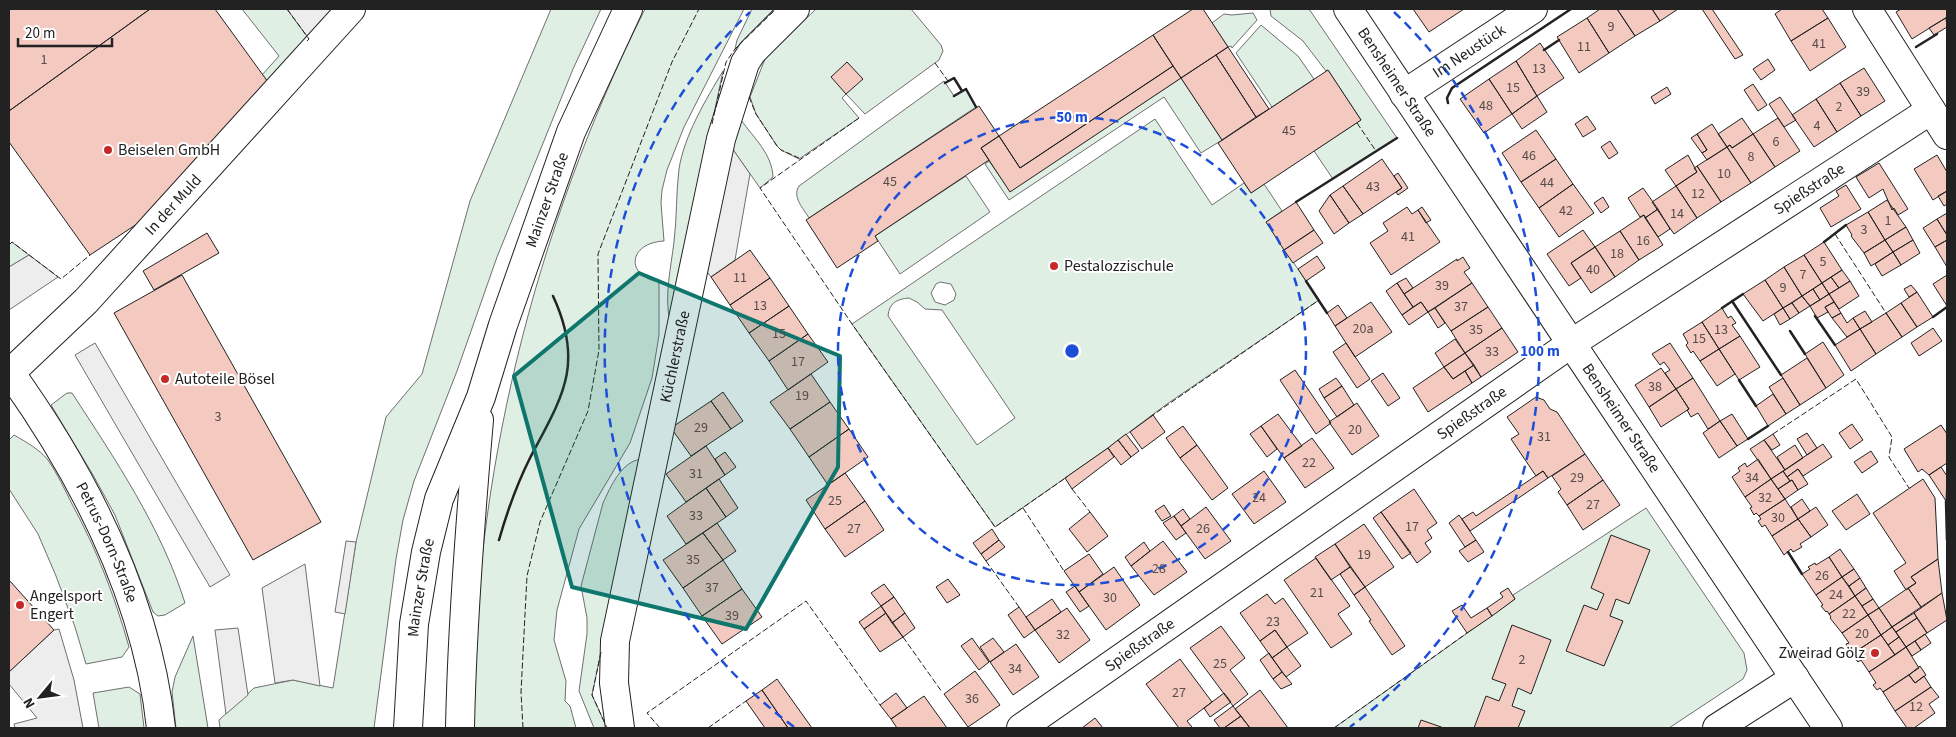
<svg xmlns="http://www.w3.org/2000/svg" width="1956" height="737" font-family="'Source Sans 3',sans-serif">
  <rect width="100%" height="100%" fill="#fff"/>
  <!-- green -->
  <path fill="#e0efe3" stroke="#6f6f6f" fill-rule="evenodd" d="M242,9h45l22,30 -41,43 -6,-7 17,-19z
    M551,9h50l-28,60 -76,188 -40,114 -43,110 -11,39 -7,39 -22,169h-154l-1,-8 35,-32 39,-8 40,8 23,-146 30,-125 36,-43 48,-173z
    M645,9h99l-60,118 -17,43 -5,20 -1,13 3,38c-36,2 -39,35 -5,41v53l-7,43 -22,65 -51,86 -22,81 -3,30 12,41 -1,20 5,5 6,22h-103c-1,-248 61,-497 172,-719z
    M752,9h24l-41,40 2,-9z
    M816,9h95l30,36 2,6 -4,9 -74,54 -19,-20 -4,4 17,20 -60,41 -18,-9 -4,-4 -21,-32 -6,-17 15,-38z
    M1270,9h39l88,129 -64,41 -19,-28 47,-31 -33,-50 -2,1 -23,-30 -32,-25z
    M1253,13l4,7 -25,28 -1,-2 -3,1 -16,-24 12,-9 8,1z
    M1261,25l37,31 16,23 -42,28 -36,-54z
    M723,71l-53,251c-6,-26 1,-55 4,-80 3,-24 2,-49 5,-73 5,-33 27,-70 44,-98z
    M1181,78l41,62 -21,13 -37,-56 -155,103 -24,-36 4,-3 21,30z
    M944,81l10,15 12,-7 10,18 -167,111c-6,-10 -17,-21 -10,-32z
    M1155,119l57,86 32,-22 7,10 13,-9 18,27 -16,11 53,78 -152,104 -59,44 -113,79 -143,-203zM940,282l11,2 5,10 -2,6 -9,5 -10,-3 -4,-9 5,-9zM909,298l8,4 8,7 17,1 73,108 -38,27 -89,-129c1,-13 9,-17 21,-18z
    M741,120c13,18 31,34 32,57l-13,11 -26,-37 -1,-6z
    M966,176l24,36 -90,62 -25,-38z
    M12,242l17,13 -20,12v-22z
    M67,393h5c43,66 89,134 113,210l-20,12 -7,1 -5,-4 -38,-97 -22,-40 -42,-70z
    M14,435c12,7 25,14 34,25 9,13 17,30 24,44 25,46 43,93 57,143l-7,10 -36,7 -11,-37 -19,-51 -18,-42 -29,-45v-49z
    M641,459l-49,236 15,33h-13l-15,-37 8,-57v-16l-6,-32 22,-83c8,-17 18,-41 38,-44z
    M1646,508l98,145 3,17 -4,9 -74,49h-335l181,-129 -2,-4z
    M193,636l15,92h-32l-4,-36 3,-15z
    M129,687l11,7 4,34h-45l-6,-35z"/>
  <!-- parking -->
  <path fill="#ededed" stroke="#6f6f6f" d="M287,9h47l-25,30z
    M729,149l5,2 16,23 -15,86 -24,17 -6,-8z
    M29,255l29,22 -49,33v-43z
    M95,343l135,232 -20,12 -135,-232z
    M346,541l10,1 -11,72 -10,-2z
    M305,564l15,122 -27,-6 -18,3 -13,-95z
    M238,628l10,67 -22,19 -11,-84z
    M59,629l15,51 9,48h-68l-1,-4 23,-6 -28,-34v-12l45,-42z"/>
  <!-- building -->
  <path fill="#f3c9c0" stroke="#222" d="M9,9h141l-141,102z
    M150,9h65l53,73 -122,136 -56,37 -81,-113v-31z
    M1193,9h10l25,38 -47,31 -28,-43z
    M1413,9h51l-35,23z
    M1600,9h17l18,27 -26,17 -22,-35z
    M1617,9h35l8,12 -25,15z
    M1652,9h26l-18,12z
    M1702,9h10l31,46 -8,4z
    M1782,9h40l6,9 -37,23 -16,-27z
    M1901,9h46v8l-35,22 -16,-27z
    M1587,18l22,35 -30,20 -22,-36z
    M1828,18l18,29 -36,24 -19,-30z
    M1946,18l1,9 -13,8 -5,-7z
    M1153,35l20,31 -153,102 -21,-32z
    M1540,43l24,35 -27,18 -21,-35z
    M1228,47l41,62 -13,8 -40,-62z
    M1216,55l40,62 -34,23 -41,-62z
    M1768,59l7,11 -14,10 -8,-11z
    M1516,61l21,35 -25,18 -23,-35z
    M847,62l16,17 -17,15 -15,-17z
    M1173,66l8,12 -171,114 -29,-44 18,-12 21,32z
    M1864,68l21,33 -24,15 -21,-33z
    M1328,70l33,50 -110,73 -33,-50z
    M1489,79l23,35 -28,19 -24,-34z
    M1840,83l21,33 -24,16 -21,-33z
    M1753,84l14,21 -9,6 -14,-21z
    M1667,87l4,7 -16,10 -4,-7z
    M1537,96l10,16 -25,17 -10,-15z
    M1780,97l16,23 -12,7 -15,-23z
    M1816,99l21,33 -23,15 -22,-32z
    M979,106l20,30 -18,12 8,12 -114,76 3,5 -41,27 -31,-48z
    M1587,116l9,13 -13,8 -8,-13z
    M1742,118l11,16 -21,14 -2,-3 -3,2 -9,-13z
    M1778,118l22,33 -25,16 -22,-33z
    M1712,124l15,23 -20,13 -5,-7 5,-3 -10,-16z
    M1536,130l20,29 -35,23 -19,-29z
    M1697,134l10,16 -5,3 -11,-15z
    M1753,134l22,33 -24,16 -24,-36 3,-2 2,3z
    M1610,141l8,12 -9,6 -8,-12z
    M1727,147l24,36 -30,19 -24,-36z
    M1688,155l9,17 -21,14 -11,-16z
    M1937,155l10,17v19l-14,9 -19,-31z
    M1382,159l20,29 -39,26 -20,-28z
    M1556,159l17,25 -34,24 -18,-26z
    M1879,163l29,46 -10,6 -4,-7 -2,2 -9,-21 -14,9 -13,-21z
    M1697,166l24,36 -24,16 -21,-32 21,-14 -3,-4z
    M1398,173l10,15 -10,7 -2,-3 6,-4 -8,-12z
    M1573,184l21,29 -35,24 -20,-29z
    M1846,185l15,24 -30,18 -11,-19 19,-12 -3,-5z
    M1343,186l20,28 -14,9 -19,-28z
    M1676,186l21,32 -23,16 -22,-32z
    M1643,188l15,21 -13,9 -1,-3 -4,2 -12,-19z
    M1947,191v13l-3,2 -6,-10z
    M1330,195l19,28 -15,11 -15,-23z
    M1603,197l6,10 -8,6 -7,-10z
    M1887,200l19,27 -21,13 -17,-28z
    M1296,202l18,28 -30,20 -18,-28z
    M1407,207l5,7 6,-4 22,32 -49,33 -21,-32 18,-12 -5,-8z
    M1422,207l9,13 -5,3 -8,-13z
    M1658,209l12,20 -12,8 -13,-19z
    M1868,212l17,28 -21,13 -13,-17 1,-1 -6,-10z
    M1947,213v22l-10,-16z
    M1644,215l19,30 -24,15 -19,-29z
    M1937,219l10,16v5l-12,7 -12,-19z
    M1906,227l7,13 -20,12 -8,-12z
    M1314,230l9,13 -30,20 -9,-13z
    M1583,230l12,17 -24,16 10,15 -12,8 -22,-32z
    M1620,231l19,29 -24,17 -20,-30z
    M207,233l12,20 -65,37 -11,-19z
    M1885,240l8,12 -22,14 -7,-13z
    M1913,240l7,13 -19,12 -8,-13z
    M1947,240v27l-12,-20z
    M1824,242l18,28 -20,13 -18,-28z
    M1595,247l20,30 -24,16 -20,-30z
    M750,250l20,28 -40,27 -19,-28z
    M1893,252l8,13 -19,11 -7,-12z
    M1804,255l18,28 -20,13 -18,-29z
    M1317,256l8,12 -19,13 -8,-12z
    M1463,257l7,11 -6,4 8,11 -44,29 -7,-10 -8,5 -9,-13 53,-35v2z
    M1784,267l18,29 -19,12 -18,-28z
    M1842,270l8,11 -11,7 -8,-11z
    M182,275l139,247 -68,38 -139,-247z
    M1947,275v31l-14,-22z
    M1831,277l8,11 -10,6 -7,-11z
    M770,278l19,28 -40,27 -19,-28z
    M1406,278l7,10 -9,6 -7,-11z
    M1765,280l18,28 -20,13 -20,-27z
    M1850,281l9,15 -20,13 -10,-15z
    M1397,283l16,24 -11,8 -16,-24z
    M1472,283l16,24 -37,24 -16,-23z
    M1822,283l7,11 -9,6 -7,-11z
    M1911,285l6,7 -8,5 -5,-8z
    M1813,289l7,11 -10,6 -8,-10z
    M1917,292l16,25 -16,10 -16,-24z
    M1829,294l5,8 -9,5 3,5 -11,6 -7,-12z
    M1802,296l8,10 -11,7 -7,-10z
    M1371,302l21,30 -37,25 -20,-31z
    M1421,302l7,10 -19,13 -7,-10z
    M1834,302l7,11 -9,5 -7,-11z
    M1792,303l7,10 -9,6 -7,-11z
    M1901,303l16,24 -15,10 -16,-24z
    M1338,305l9,13 -12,8 -8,-13z
    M789,306l19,28 -39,27 -20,-28z
    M1488,307l14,21 -37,25 -14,-22z
    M1435,308l10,15 -7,5 -10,-16z
    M1722,308l6,10 3,-2 5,7 -4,2 8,11 -21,13 -17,-27z
    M1783,308l7,11 -10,6 -6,-11z
    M1865,311l7,11 -12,7 -7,-11z
    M1841,313l6,10 6,-5 7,11 -13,8 -15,-19z
    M1886,313l16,24 -26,17 -16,-25z
    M1702,322l17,27 -19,12 -7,-10 -2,2 -5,-8 2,-2 -5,-9z
    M1502,328l16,24 -37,25 -16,-24z
    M1933,328l9,13 -23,15 -8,-13z
    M1860,329l16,25 -25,17 -16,-26z
    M808,334l20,28 -40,28 -19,-29z
    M1740,336l20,31 -21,13 -20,-31z
    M1455,339l10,14 -21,14 -9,-14z
    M1823,342l21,33 -18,13 -21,-34z
    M1346,343l24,36 -13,9 -24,-36z
    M1670,343l23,35 -17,11 -11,-16 5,-3 -6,-8 -4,3 -8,-11z
    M1719,349l16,25 -18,12 -17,-25z
    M1465,353l9,12 -21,14 -9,-12z
    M1807,358l19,30 -26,17 -19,-30z
    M1474,365l7,12 -9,6 -7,-12z
    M1444,367l9,12 12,-8 7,12 -44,29 -15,-24z
    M1661,368l15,21 -27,18 -14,-22z
    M1295,370l36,53 -15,11 -36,-54z
    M1383,373l17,25 -12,8 -17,-25z
    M811,374l19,28 -40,27 -20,-27z
    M1336,378l6,8 -18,12 -5,-9z
    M1693,378l27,43 -12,8 -10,-16 -7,4 -4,-7 2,-1 -13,-20z
    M1783,378l17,27 -14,9 -17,-27z
    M1342,386l12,19 -17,12 -13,-19z
    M1676,389l13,20 -28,18 -12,-20z
    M723,392l20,29 -12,8 -20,-28z
    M1773,394l13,20 -18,12 -12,-20z
    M1536,397l8,3 6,9 7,3 28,42 -37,24 -5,-7 -7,5 -25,-37 8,-5 -12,-17z
    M711,401l20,28 -40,27 -20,-28z
    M830,402l19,27 -40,28 -19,-28z
    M1357,403l22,33 -27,19 -23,-33z
    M1278,414l24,32 -18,12 -23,-32z
    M1732,414l16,25 -11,7 -17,-25z
    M1153,415l12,17 -23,17 -12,-17z
    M1720,421l17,25 -18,12 -16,-25z
    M1852,424l11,16 -13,9 -11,-16z
    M1941,425l6,9v29l-18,12 -7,-6 -4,3 -14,-23z
    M1183,426l14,19 -17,13 -14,-20z
    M1261,426l16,23 -10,8 -17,-23z
    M849,429l19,28 -40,28 -19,-28z
    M1807,433l10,15 -10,7 -10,-16z
    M1126,434l13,17 -8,6 -13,-17z
    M1773,434l7,11 -8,5 -8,-10z
    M1312,438l22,30 -29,20 -21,-30z
    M1118,440l13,17 -10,8 -13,-17z
    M1764,440l21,30 -14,9 -21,-30z
    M1823,444l9,13 -29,19 -5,-7 -11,8 -4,-6z
    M1197,445l31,43 -16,12 -32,-42z
    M1795,445l8,13 -18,12 -8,-13z
    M706,446l19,29 -39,27 -20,-28z
    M1108,448l6,9 -42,32 -7,-11z
    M1871,451l7,11 -16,11 -8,-11z
    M725,452l11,15 -11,8 -10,-16z
    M1585,454l18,26 -36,25 -9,-13 3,-3 -9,-13z
    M1758,459l13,20 -26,18 -13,-20 8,-6 -2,-3 7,-5 2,4z
    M1941,467l6,9 -1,25 -17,-26z
    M1798,469l10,15 -10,6 -6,-10 -2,1 -3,-4z
    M1264,471l22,31 -32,22 -22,-30z
    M1543,471l5,7 -78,53 -8,-12 11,-7 3,4z
    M1783,471l7,10 -12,8 -7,-10z
    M845,473l20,28 -40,28 -19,-29z
    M719,479l19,29 -12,9 -20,-29z
    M1771,479l14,20 -26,17 -3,-3 -2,2 -4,-7 2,-1 -7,-10z
    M1923,479l12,19 3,61 -27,18 5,6 -10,7 -12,-19 12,-8 -33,-50z
    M1603,480l17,25 -37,25 -16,-25z
    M1792,480l6,10 -13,9 -7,-10z
    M706,488l20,29 -40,27 -19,-28z
    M1414,489l23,34 -10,7 5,8 -7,5 6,9 -14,11 -36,-51z
    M1857,494l13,20 -24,16 -14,-19z
    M1785,499l13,20 -26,17 -7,-11 -3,2 -4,-6 3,-2 -2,-3z
    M1802,499l8,12 -12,8 -7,-12z
    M865,501l19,29 -39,27 -20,-28z
    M1164,505l7,11 -9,5 -7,-10z
    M1206,507l25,34 -26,18 -24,-33z
    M1816,507l12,18 -17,12 -13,-18z
    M1183,509l7,10 -9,7 -7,-10z
    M1090,512l18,24 -21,16 -18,-23z
    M1381,512l30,41 -9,6 -29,-41z
    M1459,515l17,25 -11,7 -16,-24z
    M1174,516l12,17 -10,7 -13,-17z
    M1798,519l13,18 -11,7 2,3 -9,5 -2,-3 -7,6 -12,-19z
    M717,523l19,28 -13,9 -20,-27z
    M1364,524l30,43 -29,20 -30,-43z
    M992,529l7,11 -18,14 -8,-11z
    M703,533l20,27 -40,28 -20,-28z
    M1611,535l39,15 -21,54 -13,-5 -6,17 13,5 -19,45 -38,-15 18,-46 13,5 7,-16 -13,-6z
    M999,540l6,7 -19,14 -5,-7z
    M1476,540l8,12 -16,10 -9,-11z
    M1163,541l24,31 -33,23 -23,-29z
    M1144,542l6,9 -19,15 -6,-9z
    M1335,544l15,23 -19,13 -16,-23z
    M1840,549l14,20 -12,8 -13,-20z
    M1089,554l14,20 -24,18 -15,-21z
    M1829,557l13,20 -26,18 -14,-21 8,-5 -2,-2 7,-4 1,2z
    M1316,558l34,48 -12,8 14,20 -21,14 -47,-68z
    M1938,559l4,34 -21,14 -13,-19 8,-5 -5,-6z
    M723,560l19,29 -40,27 -19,-28z
    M1114,567l26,38 -34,25 -27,-38z
    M1350,567l15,20 -11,8 -14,-21z
    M1854,569l6,9 -11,8 -7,-9z
    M1842,577l13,19 -26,18 -2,-3 -1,1 -5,-6 2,-1 -7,-10z
    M1860,578l6,10 -11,8 -6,-10z
    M948,579l12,16 -13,8 -11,-16z
    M9,580l45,50 -45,42z
    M884,584l10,13 -13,9 -10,-13z
    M1075,586l14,20 -9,6 -14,-20z
    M1365,587l40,59 -13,9 -23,-34 2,-1 -17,-25z
    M1508,588l7,11 -23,17 -5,-8 16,-11 -3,-4z
    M1866,588l7,11 -11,7 -7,-10z
    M1908,588l13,19 -29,20 -13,-19z
    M742,589l20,28 -40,27 -20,-28z
    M1942,593l5,27 -20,13 -13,-20z
    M1267,594l8,10 8,-6 25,35 -21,14 -12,-17 -15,11 -20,-28z
    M1855,596l13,19 -26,18 -12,-15 1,-1 -2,-3z
    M894,597l11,16 -13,10 -11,-17z
    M1052,599l9,13 -26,18 -9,-13z
    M1873,599l6,9 -11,7 -6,-9z
    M1462,605l9,13 16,-10 5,8 -25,17 -15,-22z
    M881,606l5,7 -22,16 -5,-7z
    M1019,607l16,23 -11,8 -16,-23z
    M1067,608l23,32 -31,23 -24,-33z
    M1879,608l13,19 -11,8 -13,-20z
    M886,613l17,24 -23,15 -16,-23z
    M905,613l10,15 -12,9 -11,-14z
    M1914,613l3,5 -21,14 -4,-5z
    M1868,615l13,20 -26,17 -2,-3 -3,2 -4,-7 3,-1 -7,-10z
    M1917,618l10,15 -21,14 -10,-15z
    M1512,625l39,15 -20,54 -13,-6 -6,18 13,5 -7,17h-44l12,-32 13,5 7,-17 -14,-5z
    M1221,626l24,32 -15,12 18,24 -15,12 -43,-58z
    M1892,627l7,10 -11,8 -7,-10z
    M1275,630l12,17 -15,11 -12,-17z
    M1925,634l6,9 -10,7 -6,-9z
    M1881,635l14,20 -26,17 -8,-12 -3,2 -4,-5 3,-2 -2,-3z
    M1899,637l7,10 -11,8 -7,-10z
    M972,638l17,24 -10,8 -18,-24z
    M993,638l11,14 -14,10 -10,-15z
    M1915,641l6,9 -9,6 -6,-9z
    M1016,644l23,33 -26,18 -23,-33z
    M1287,647l14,19 -15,11 -14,-19z
    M1906,647l13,21 -36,24 -3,-4 -3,2 -4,-5 3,-2 -7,-11z
    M1269,653l13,19 -9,7 -13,-19z
    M1180,659l32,43 -25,19 5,6 -2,1h-11l-33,-44z
    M1920,666l6,9 -11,8 -6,-8z
    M975,671l25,34 -32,22 -24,-33z
    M1282,672l10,12 -11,5 -8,-10z
    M1909,675l6,8 9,-7 7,11 -36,24 -12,-19z
    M777,679l35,49h-24l-26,-38z
    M1931,687l8,10 -10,7 6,9 -21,15h-7l-12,-17z
    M762,690l26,38h-23l-19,-27z
    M1260,690l28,38h-38l-15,-19z
    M896,693l11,15 -16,11 -11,-14z
    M1224,693l7,9 -21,15 -6,-9z
    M924,696l23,32h-50l-6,-9z
    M1233,706l8,10 -17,12h-4l-6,-8z
    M1241,716l9,12h-26z
    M1095,718l8,10h-21z
    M1421,720l23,8h-26z"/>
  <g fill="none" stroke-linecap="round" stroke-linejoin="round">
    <defs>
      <g id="street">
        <path id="s1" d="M1348,9l480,719"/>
        <path d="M1867,9l80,126"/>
        <path id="s2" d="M1404,94l129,-85"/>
        <path id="s3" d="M9,371c76,106 138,226 152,357"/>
        <path id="s4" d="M9,374l77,-73 265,-292"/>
        <path id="s5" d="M620,728l-6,-45 1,-42 106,-502 24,-76 7,-11 43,-43"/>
        <path id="s6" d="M1021,728l551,-385 359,-233"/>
        <path d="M1717,728l78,-50"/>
      </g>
      <g id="primary">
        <path id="s7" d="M408,728l6,-104 12,-72 13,-53 42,-102 22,-72 68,-193 57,-123"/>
        <path d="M460,728c2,-103 10,-205 19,-308"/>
      </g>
    </defs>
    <!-- street casing -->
    <use href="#street" stroke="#222" stroke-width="30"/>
    <!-- primary casing -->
    <use href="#primary" stroke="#222" stroke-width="30"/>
    <!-- street -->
    <use href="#street" stroke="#fff" stroke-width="28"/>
    <!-- primary -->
    <use href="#primary" stroke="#fff" stroke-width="28"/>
    <!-- fence -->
    <path stroke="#222" stroke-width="1" stroke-dasharray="6 2.5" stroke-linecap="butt" d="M287,9l22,30 -2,2
      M935,63l13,18
      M749,97l7,17 21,32 4,4 18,8
      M859,118l-99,70 92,136 143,203 72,-50
      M1357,123l19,28
      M712,124l14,-62 9,-13 41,-40
      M1835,234l51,79
      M9,245l3,-3 49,37 29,-24
      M1150,417l169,-117
      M1773,434l83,-55 36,58 -3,20 20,31
      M1072,489l18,23
      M1023,508l41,63
      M986,561l33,46
      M903,637l39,55
      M601,652l-9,43 15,33
      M523,728l-2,-36 6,-116 13,-54 48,-111 11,-61 -1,-96 74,-192 27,-53
      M660,728l-13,-15 159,-112 74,104
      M708,728l38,-27
      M1334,728l133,-95"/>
    <!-- wall -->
    <path stroke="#222" stroke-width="2.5" d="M1916,47l21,-13
      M1544,50l15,-10
      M945,83l9,-5 8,13
      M954,96l12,-7 10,18
      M1448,103l-1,-5 5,-10 119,-79
      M1296,202l101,-64
      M1824,242l22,-17
      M1306,281l21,32
      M1732,301l49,74
      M1722,308l21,-14
      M1815,316l20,29
      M1933,317l14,-10
      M1790,331l15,23
      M1739,380l17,26
      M1748,439l20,-13
      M1946,501l1,39
      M499,540c8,-28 18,-56 31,-82 32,-61 55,-93 23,-162
      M1788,552l14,22"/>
  </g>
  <!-- marked area -->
  <path fill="#0f766e" fill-opacity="0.2" stroke="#0f766e" stroke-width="4" stroke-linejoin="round" d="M639,273l201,83 -2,111 -92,162 -174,-42 -58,-211z"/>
  <!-- distance rings -->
  <g fill="none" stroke="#1d4ed8" stroke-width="2.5" stroke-dasharray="9 6">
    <circle cx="1072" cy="351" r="234"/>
    <path d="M794 727A468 468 0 0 1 750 12M1394 12A468 468 0 0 1 1350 727"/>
  </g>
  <!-- markers -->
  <g fill="#c62828" stroke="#fff" stroke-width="2">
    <circle cx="108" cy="150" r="5"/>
    <circle cx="1054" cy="266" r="5"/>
    <circle cx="165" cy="379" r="5"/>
    <circle cx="20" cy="605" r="5"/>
    <circle cx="1875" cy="653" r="5"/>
  </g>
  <g text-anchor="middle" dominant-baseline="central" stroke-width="4" stroke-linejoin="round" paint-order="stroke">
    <!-- number labels -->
    <g font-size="14" fill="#564c4a">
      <text x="1611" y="27">9</text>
      <text x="1819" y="44">41</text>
      <text x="1584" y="47">11</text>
      <text x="44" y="60">1</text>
      <text x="1539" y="69">13</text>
      <text x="1513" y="88">15</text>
      <text x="1863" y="92">39</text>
      <text x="1486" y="106">48</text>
      <text x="1839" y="107">2</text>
      <text x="1817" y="126">4</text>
      <text x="1289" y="131">45</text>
      <text x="1776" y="142">6</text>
      <text x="1529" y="156">46</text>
      <text x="1751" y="157">8</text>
      <text x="1724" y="174">10</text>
      <text x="890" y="182">45</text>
      <text x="1547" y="183">44</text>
      <text x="1373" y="187">43</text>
      <text x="1698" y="194">12</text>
      <text x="1566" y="211">42</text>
      <text x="1677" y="214">14</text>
      <text x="1888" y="221">1</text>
      <text x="1864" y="230">3</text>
      <text x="1408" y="237">41</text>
      <text x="1643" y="241">16</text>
      <text x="1617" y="254">18</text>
      <text x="1823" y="262">5</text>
      <text x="1593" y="270">40</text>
      <text x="1803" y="275">7</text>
      <text x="740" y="278">11</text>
      <text x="1442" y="286">39</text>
      <text x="1783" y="288">9</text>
      <text x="760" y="306">13</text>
      <text x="1461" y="307">37</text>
      <text x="1363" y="329">20a</text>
      <text x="1476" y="330">35</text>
      <text x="1721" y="330">13</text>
      <text x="779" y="334">15</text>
      <text x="1699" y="339">15</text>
      <text x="1492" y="352">33</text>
      <text x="798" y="362">17</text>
      <text x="1655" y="387">38</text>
      <text x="802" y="396">19</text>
      <text x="218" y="417">3</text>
      <text x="701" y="428">29</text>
      <text x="1355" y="430">20</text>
      <text x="1544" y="437">31</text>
      <text x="1309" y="463">22</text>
      <text x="696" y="474">31</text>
      <text x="1577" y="478">29</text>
      <text x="1752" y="478">34</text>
      <text x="1259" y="498">24</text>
      <text x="1765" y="498">32</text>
      <text x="835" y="501">25</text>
      <text x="1593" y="505">27</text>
      <text x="696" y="516">33</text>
      <text x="1778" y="518">30</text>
      <text x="1412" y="527">17</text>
      <text x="854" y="529">27</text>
      <text x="1203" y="529">26</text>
      <text x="1364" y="555">19</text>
      <text x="693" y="560">35</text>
      <text x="1159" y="569">28</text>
      <text x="1822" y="576">26</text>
      <text x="712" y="588">37</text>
      <text x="1317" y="593">21</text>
      <text x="1836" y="595">24</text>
      <text x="1110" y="598">30</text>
      <text x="1849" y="614">22</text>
      <text x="732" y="616">39</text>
      <text x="1273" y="622">23</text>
      <text x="1862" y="634">20</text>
      <text x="1063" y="635">32</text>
      <text x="1522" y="660">2</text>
      <text x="1220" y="664">25</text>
      <text x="1015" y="669">34</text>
      <text x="1179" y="693">27</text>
      <text x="972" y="699">36</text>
      <text x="1916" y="707">12</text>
    </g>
    <!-- street labels -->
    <g font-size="16" fill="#222" stroke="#fff">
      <text stroke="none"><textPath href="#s2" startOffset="78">Im Neustück</textPath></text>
      <text stroke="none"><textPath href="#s1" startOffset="88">Bensheimer Straße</textPath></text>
      <text stroke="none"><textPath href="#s6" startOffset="955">Spießstraße</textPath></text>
      <text stroke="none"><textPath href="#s7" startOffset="550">Mainzer Straße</textPath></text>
      <text stroke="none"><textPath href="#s4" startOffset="236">In der Muld</textPath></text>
      <text stroke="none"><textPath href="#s5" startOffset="378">Küchlerstraße</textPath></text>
      <text stroke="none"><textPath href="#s6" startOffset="550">Spießstraße</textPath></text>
      <text stroke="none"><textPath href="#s1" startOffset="492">Bensheimer Straße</textPath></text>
      <text stroke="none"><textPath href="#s3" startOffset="198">Petrus-Dorn-Straße</textPath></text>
      <text stroke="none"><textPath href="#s7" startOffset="141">Mainzer Straße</textPath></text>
      <text stroke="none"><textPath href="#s6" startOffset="145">Spießstraße</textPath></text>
    </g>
    <!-- poi labels -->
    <g font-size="16" fill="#222" stroke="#fff" text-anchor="start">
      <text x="118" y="150">Beiselen GmbH</text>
      <text x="1064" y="266">Pestalozzischule</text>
      <text x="175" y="379">Autoteile Bösel</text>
      <text x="30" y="596">Angelsport<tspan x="30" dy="18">Engert</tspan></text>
      <text x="1865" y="653" text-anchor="end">Zweirad Gölz</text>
    </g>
  </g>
  <circle cx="1072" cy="351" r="8" fill="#1d4ed8" stroke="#fff" stroke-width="2.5"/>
  <g font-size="15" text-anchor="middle" font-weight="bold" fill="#1d4ed8" stroke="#fff" stroke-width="4" stroke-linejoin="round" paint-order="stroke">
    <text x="1072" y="122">50 m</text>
    <text x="1540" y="356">100 m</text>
  </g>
  <!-- border -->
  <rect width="1956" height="737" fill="none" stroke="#222222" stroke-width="20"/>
  <!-- north arrow -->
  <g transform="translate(40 697) rotate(241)" stroke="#ffffff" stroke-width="4" paint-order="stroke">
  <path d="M0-4L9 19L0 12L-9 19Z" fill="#222222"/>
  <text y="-8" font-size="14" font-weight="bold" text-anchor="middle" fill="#222222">N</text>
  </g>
  <!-- scale -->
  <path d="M18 38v8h94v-8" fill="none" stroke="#222222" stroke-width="2.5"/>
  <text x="25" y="38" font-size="15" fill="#222222" stroke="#ffffff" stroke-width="4" paint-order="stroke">20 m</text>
</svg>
